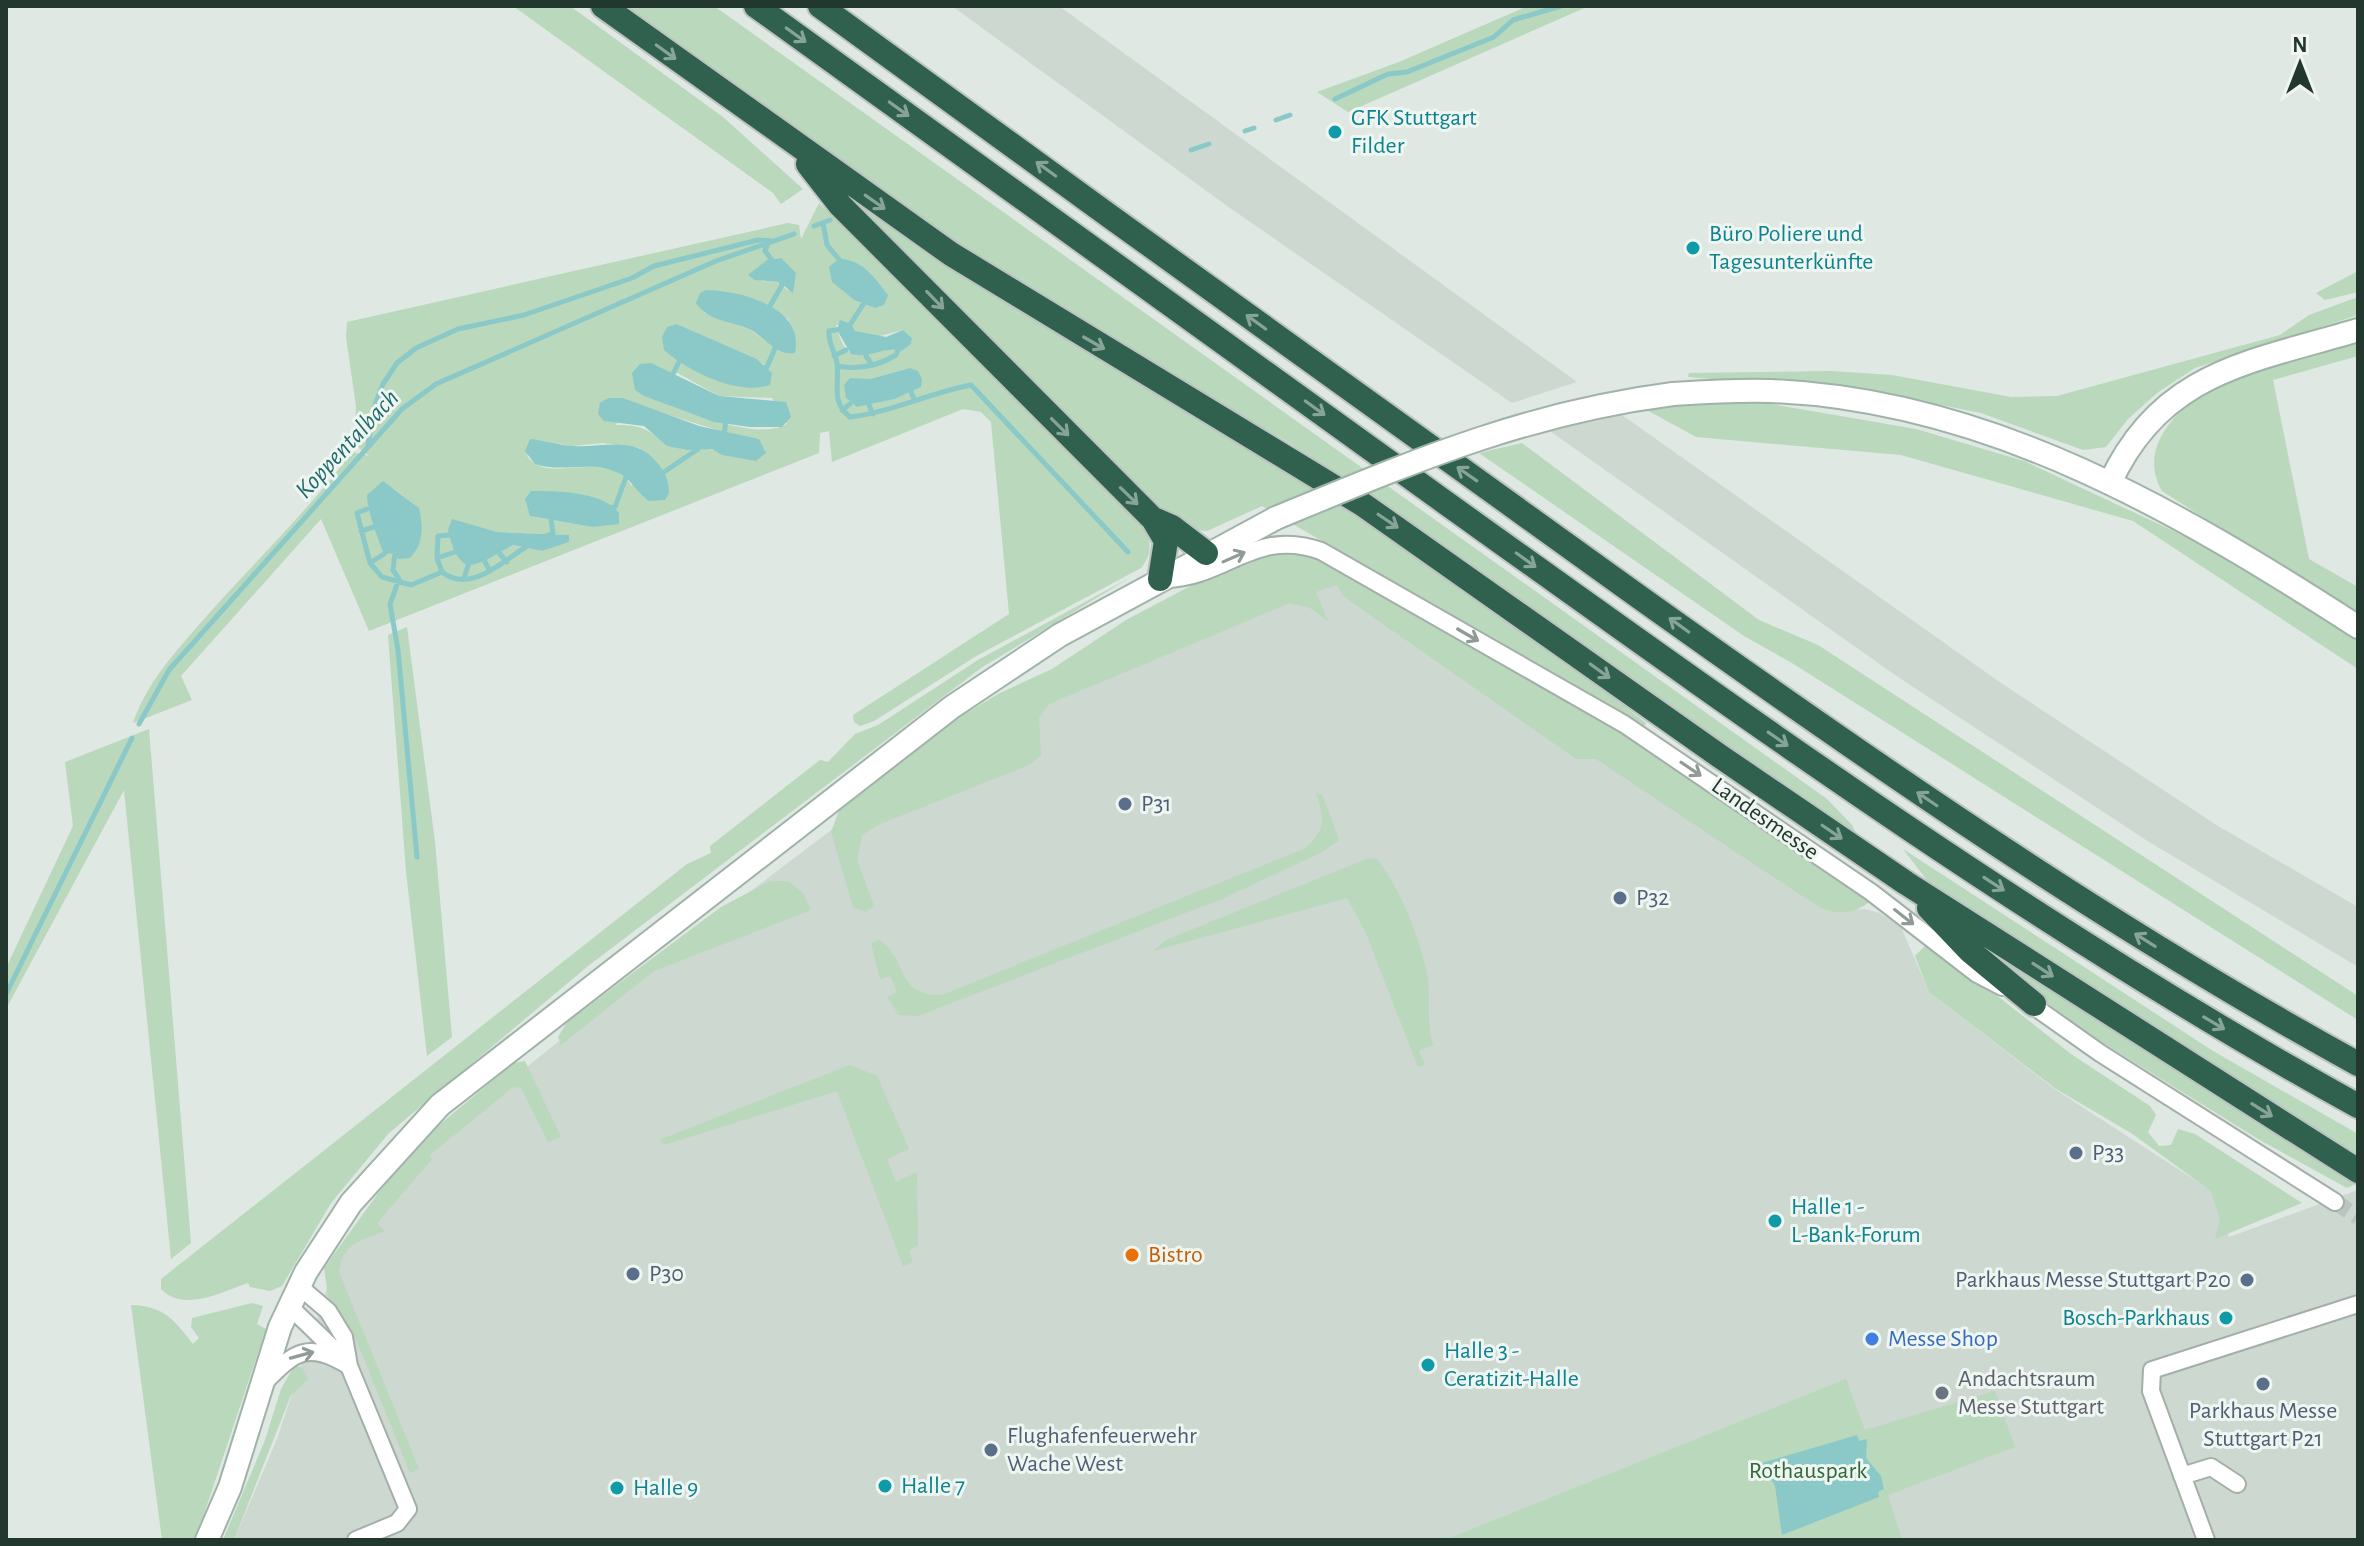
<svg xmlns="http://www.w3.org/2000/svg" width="2364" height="1546" font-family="'Alegreya Sans',sans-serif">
  <rect width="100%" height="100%" fill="#dfe8e2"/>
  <!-- built -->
  <path fill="#cdd8d1" d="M952,6h107l518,376 -65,21 -282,-195z
    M1622,415l379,268 217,143 140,81v60l-212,-127 -248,-163 -348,-246z
    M1310,564l510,344 8,3 36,-2 16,4 21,14 28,65 127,98 156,101 17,46 129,-47v350h-2124l43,-101 62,-187 73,-92 241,-195 202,-153 171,-116z"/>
  <!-- green -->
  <path fill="#b9d8bc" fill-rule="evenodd" d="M513,6h57l153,111 80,72 -22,15 -8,-11z
    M618,6h96l1113,793 25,26 8,16 -486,-342 -86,-57 -216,-123 -175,-113z
    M1528,6h61l-241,106 -31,-20 82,-30z
    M819,203l312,306c15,21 28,36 10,59l-163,87 -104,66 -14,5 -6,-4 -1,-7 156,-101 -18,-192 -10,-10 -18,-3 -131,53 -3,-31 -9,2 -1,20 -450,178 -48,-112 -140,157 11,24 -59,23c13,-38 38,-66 64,-96 51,-59 109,-113 155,-175l17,4 -14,-11 1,-39 -10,-69 1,-15 441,-99 11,2 2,14zM781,258l7,33 -9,-9 -18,-1 6,-21zM862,267l17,17 -4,24 -21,-8 -15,-12zM756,299l33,21 -18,25 -22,-16 -46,-17zM677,324l80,35 10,8 -18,19 -26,-4 -30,-15zM851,324l4,7 21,6 27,-7 9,8 -1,6 -9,7c-33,-8 -53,26 -66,-26zM910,368l10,19 -25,12 -38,8 -7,-28h20zM674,371l45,25 53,2 15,26c-34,19 -109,-17 -143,-28zM637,405l93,29 26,27c-15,-3 -28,-7 -42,-11 -10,-3 -21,2 -31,-1 -34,-9 -27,-25 -68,-24zM538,440l34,6 31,-3 37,5 -8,38c-26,-40 -83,1 -105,-30zM393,488l26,20 -40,33 -2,-15zM554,492l60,15 -22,20 -62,-11zM453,520l44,12 71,3 -26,16 -29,-6 -28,16z
    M860,205l118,77 306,182 278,193 84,66 -2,5 -382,-222 -55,25 -24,-2 -326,-321z
    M2358,271v21l-33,8 -9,-7z
    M2358,297v18l-163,53 -38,25 -29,26 -22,28 -23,3 -102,-37 -99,-20 -194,-16 1,-4 142,-2 61,4 119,22 46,-1 223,-61 29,-20z
    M2358,342v14l-85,24 36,179 49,28v29l-196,-125c-27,-46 21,-89 60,-109 35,-19 96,-29 136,-40z
    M1748,400l168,29 108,32 188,88 146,92v28l-225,-148 -232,-66 -205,-18 -51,-28z
    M1522,443l237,177 59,25 540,351v24l-566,-357 -48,-27 -265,-183z
    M1306,551l318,181 247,168c-11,13 -35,15 -51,8l-224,-149h-20l-233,-163 -6,-11 -21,7 12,29 -18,-13 -20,-5 -241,101 -10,14 2,37 -10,9 -151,60 -18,11 -5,25 17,46 -8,6 -13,-5 -22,-75 8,-21 117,-92 44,-26 52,-24 74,-49 127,-67z
    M1131,577l-150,91 -393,298 -200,168 -57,69 -49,83 -12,5 -20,-4 -2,-4c-27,9 -64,30 -87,6v-10l526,-415 24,-11 -1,-7 110,-86 8,2 27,-28 23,-9 100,-65z
    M407,627l28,215 17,195 -25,19 -21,-185 -18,-236z
    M149,729l42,514 -20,16 -47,-469 -118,219v-41l67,-142 -8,-64z
    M1316,792l7,4 16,44 -17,12 -98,46 -306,118 -19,-1 -12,-18 10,-5 -7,-16 -10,3 -9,-36 9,-3c29,21 15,56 62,55l364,-147c21,-21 18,-29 10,-56z
    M1903,849l310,202 145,83v24l-428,-274z
    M1369,858l8,1c23,30 41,74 49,110 6,26 -1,47 7,76l-14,6 6,14 -7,2 -53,-136 -18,-33 -194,53 13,-11z
    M770,881h18l15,12 8,17 -157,61 -93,74 -3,-8 9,-15 154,-115z
    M1968,936l386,249 -7,3 -89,-49 -187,-116z
    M1929,942l142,112 79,52 6,9 -8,17 11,14 12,-1 7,-16 17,5 107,69 -87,36 5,-20 -9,-28 -80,-58 -75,-44 -127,-97 -14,-36z
    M525,1061l36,76 -13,5 -27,-54 -8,-1 -83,68 2,4 -55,64 8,8c-24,9 -43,13 -46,41l80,197 -9,4 -52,-129 -30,-48 -4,-28 68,-94 41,-44 81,-67z
    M850,1065l27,11 32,73 -22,10 9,23 21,-10 1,73 -9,6 4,11 -10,4 -66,-175 -173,54 -5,-5z
    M252,1303l11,3 -6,18 9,5 -62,185 -11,26h-31l-31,-235c34,1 43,15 62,39l6,-6 -8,-11 1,-9z
    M294,1366l8,1 6,12 -17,16 -57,145h-11l42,-100 16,-51z
    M1846,1379l19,51 130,-39 20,56 -127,48 14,45h-457z"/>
  <!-- water -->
  <path fill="#8bc9c8" d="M781,258l15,15 -3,20 -14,-11 -24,-2 -7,-5 19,-15z
    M839,259c22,-1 37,20 49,36l-4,10 -9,3 -21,-8 -22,-18 -3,-15z
    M706,290c36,1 99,17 89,63 -18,3 -30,-15 -44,-23 -20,-10 -41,-7 -55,-27l4,-10z
    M840,320l11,4 4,7 31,6 17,-7 9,8 -1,6 -9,7c-19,-5 -32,8 -51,3l-14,-24z
    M677,324l80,35 15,14 -2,12c-33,11 -82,-14 -106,-35l-2,-13 5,-10z
    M651,363l68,33 67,6 5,15 -9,10h-32l-36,-5 -70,-26 -9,-6 -3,-17 8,-9z
    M910,368l8,3 4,8 -1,8 -26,12 -38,8 -11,-9 -2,-13 6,-7 20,1z
    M608,398h15l76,28 60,13 7,14 -10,8 -34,-6 -10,-6 -25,1 -20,-4 -23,-20 -40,-5 -6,-7 2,-11z
    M530,439c14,1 28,6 43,7 32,2 63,-12 86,19 7,9 10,17 10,28l-4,7 -16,1c-11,-7 -17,-20 -27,-26 -28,-17 -58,-1 -87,-11l-10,-13z
    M383,481l36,27c4,19 5,35 -9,50l-12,1 -3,-6 -11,1c-6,-15 -17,-44 -17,-59z
    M531,491c25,0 72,0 88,22v11l-27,3 -62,-11 -5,-17z
    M452,519l45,13 72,3v7l-27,9 -29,-6 -28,16 -17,5c-14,-9 -16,-21 -20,-36z
    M1857,1435l2,6 8,-2 -1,19 15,18 3,13 -6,3 1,5 -97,38 -7,-49 -8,-14 -9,4 -3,-11z"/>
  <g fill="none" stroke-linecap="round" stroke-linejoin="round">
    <!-- stream -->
    <path stroke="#8bc9c8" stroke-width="5" d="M1335,99l53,-25 19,-2 87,-35 19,-17 48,-14
      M1276,120l14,-5
      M1245,131l9,-3
      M1191,150l18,-6
      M823,223l4,22 15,18
      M814,226l16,-6
      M768,243l-3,8 9,12
      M866,300l-18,28 -19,3c-1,13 6,20 8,32 3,22 -7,38 13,54 42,-5 79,-24 121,-32l157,167
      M766,313l16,-28 -1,-6
      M834,356l12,-6
      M866,356l6,9
      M837,366c21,4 41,0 59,-11l2,-5
      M761,369l6,-2 9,-21
      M672,376l10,-20
      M911,392l4,9
      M869,405l4,9
      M842,410l8,-6
      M724,439l2,-22
      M368,447l5,-37 10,-26 14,-21 19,-15 42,-19 66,-14 108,-37 22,-12 104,-26 15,1
      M661,474l37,-25
      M610,508l5,-1 11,-30 5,-1
      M367,509l-10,4 13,50 12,14 29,8 31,-13c29,23 63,-13 87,-27
      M361,531l16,-5
      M548,535l5,-2 -3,-21
      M395,553l-2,17 6,9 -9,25 8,46 19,207
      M499,553l8,9
      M437,558l1,-22 11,-1
      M485,562l5,9
      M370,563l14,-9
      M442,572l-5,-14 18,-6
      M464,578l4,-12
      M139,724l30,-54 233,-261 34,-25 280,-123 78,-27
      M6,994l126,-256"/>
    <!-- street-tunnel -->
    <path stroke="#b9c5be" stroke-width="16" stroke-dasharray="16 8" stroke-linecap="butt" d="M2335,1202l23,15"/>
    <defs>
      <path id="street" d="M1166,579c59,-1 90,-52 155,-28l303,173 247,168 106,82 25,13
        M2025,1000l75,53 235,149
        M300,1287l28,24 16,26 5,29 59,143 -11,14 -41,17
        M289,1306l54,52
        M264,1383c31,-32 44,-42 85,-17
        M2182,1476l29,-9 26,17
        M2206,1540l-55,-149 1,-21 206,-66"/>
      <path id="secondary" d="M1673,394c32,-2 65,-4 97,-3 218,8 410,121 588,236
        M2110,483c51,-112 142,-121 248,-153
        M207,1540l23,-53 50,-160 26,-55 45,-69 89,-98 512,-398 108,-72 216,-117"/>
      <path id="highway" d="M603,6l348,248 411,250 359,253 185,126 452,288
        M756,6c230,166 460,331 690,497 296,212 593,427 912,603
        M820,6c271,197 542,393 815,588 234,167 470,331 723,470
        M808,164l32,41 313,314 13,22 -6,38
        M1156,520l16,7 34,26
        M1929,908l41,43 64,53"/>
    </defs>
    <!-- street casing -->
    <use href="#street" stroke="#a3afa8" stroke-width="20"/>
    <!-- secondary casing -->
    <use href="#secondary" stroke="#9fb3a8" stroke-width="26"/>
    <!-- highway casing -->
    <use href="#highway" stroke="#bdc3c0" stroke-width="28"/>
    <!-- street -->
    <use href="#street" stroke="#fff" stroke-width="16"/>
    <!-- secondary -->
    <use href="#secondary" stroke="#fff" stroke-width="22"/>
    <!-- highway -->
    <use href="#highway" stroke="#30604e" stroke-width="24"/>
    <defs>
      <path id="secondary-bridge" d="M1276,518c136,-56 249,-105 397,-124"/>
    </defs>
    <!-- secondary-bridge casing -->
    <use href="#secondary-bridge" stroke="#9fb3a8" stroke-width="26" stroke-linecap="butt"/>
    <!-- secondary-bridge -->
    <use href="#secondary-bridge" stroke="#fff" stroke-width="22"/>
  </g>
  <!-- one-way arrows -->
  <defs><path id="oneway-shaft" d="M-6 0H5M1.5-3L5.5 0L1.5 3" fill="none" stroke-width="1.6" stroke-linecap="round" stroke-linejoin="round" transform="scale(2)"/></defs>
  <g stroke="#86a497">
    <use href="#oneway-shaft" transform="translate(796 35) rotate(36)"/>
    <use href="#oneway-shaft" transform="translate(666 52) rotate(36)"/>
    <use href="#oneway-shaft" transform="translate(899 109) rotate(36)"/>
    <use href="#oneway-shaft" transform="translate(1046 169) rotate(-144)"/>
    <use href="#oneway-shaft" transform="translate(875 202) rotate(35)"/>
    <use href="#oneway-shaft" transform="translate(935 300) rotate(46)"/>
    <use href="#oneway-shaft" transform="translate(1256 322) rotate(-144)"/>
    <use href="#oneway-shaft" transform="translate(1094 343) rotate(30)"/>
    <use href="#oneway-shaft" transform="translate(1315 408) rotate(36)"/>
    <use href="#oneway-shaft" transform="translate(1060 427) rotate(45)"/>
    <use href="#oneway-shaft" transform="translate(1467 474) rotate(-145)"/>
    <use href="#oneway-shaft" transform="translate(1129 496) rotate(44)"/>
    <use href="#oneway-shaft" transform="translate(1388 521) rotate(34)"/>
    <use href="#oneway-shaft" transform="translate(1526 560) rotate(36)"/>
    <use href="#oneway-shaft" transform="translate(1679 625) rotate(-144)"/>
    <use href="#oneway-shaft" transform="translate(1600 671) rotate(36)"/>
    <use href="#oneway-shaft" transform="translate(1778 739) rotate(35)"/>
    <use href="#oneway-shaft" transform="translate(1927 799) rotate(-146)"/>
    <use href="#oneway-shaft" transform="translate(1832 832) rotate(34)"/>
    <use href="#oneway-shaft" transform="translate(1994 884) rotate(33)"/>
    <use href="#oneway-shaft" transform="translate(2145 940) rotate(-148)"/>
    <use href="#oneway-shaft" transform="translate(2043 970) rotate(33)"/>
    <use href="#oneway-shaft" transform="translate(2214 1023) rotate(31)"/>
    <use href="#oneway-shaft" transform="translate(2262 1110) rotate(32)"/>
  </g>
  <g stroke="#909b96">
    <use href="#oneway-shaft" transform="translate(1234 557) rotate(-24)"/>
    <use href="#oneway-shaft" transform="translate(1468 635) rotate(30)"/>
    <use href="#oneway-shaft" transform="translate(1691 769) rotate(34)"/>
    <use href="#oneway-shaft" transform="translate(1904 917) rotate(38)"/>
    <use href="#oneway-shaft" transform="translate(302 1355) rotate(-15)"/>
  </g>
  <!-- markers -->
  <g fill="#0f9aa8" stroke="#eff6f1" stroke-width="3">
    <circle cx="1335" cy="132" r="8"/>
    <circle cx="1693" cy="248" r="8"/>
    <circle cx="1775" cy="1221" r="8"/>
    <circle cx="2226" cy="1318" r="8"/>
    <circle cx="1428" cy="1365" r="8"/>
    <circle cx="885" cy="1486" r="8"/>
    <circle cx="617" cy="1488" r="8"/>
  </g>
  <g fill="#5c6f8a" stroke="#eff6f1" stroke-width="3">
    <circle cx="1125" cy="804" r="8"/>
    <circle cx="1620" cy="898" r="8"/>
    <circle cx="2076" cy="1153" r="8"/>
    <circle cx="633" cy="1274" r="8"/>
    <circle cx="2247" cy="1280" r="8"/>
    <circle cx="2263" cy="1384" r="8"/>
    <circle cx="991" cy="1450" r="8"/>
  </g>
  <circle fill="#e8710a" stroke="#eff6f1" stroke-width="3" cx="1132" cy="1255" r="8"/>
  <circle fill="#3f7fe0" stroke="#eff6f1" stroke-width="3" cx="1872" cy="1339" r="8"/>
  <circle fill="#6b7280" stroke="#eff6f1" stroke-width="3" cx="1942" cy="1393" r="8"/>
  <g text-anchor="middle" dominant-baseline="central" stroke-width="6" stroke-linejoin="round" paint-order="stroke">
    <!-- culture labels -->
    <g font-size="24" fill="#0d838f" stroke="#eff6f1" text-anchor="start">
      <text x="1351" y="118">GFK Stuttgart<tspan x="1351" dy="28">Filder</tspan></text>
      <text x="1709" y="234">Büro Poliere und<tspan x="1709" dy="28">Tagesunterkünfte</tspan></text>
      <text x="1791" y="1207">Halle 1 -<tspan x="1791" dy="28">L-Bank-Forum</tspan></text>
      <text x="2210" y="1318" text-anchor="end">Bosch-Parkhaus</text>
      <text x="1444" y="1351">Halle 3 -<tspan x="1444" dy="28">Ceratizit-Halle</tspan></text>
      <text x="901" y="1486">Halle 7</text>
      <text x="633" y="1488">Halle 9</text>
    </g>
    <!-- service labels -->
    <g font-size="24" fill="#4e5e75" stroke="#eff6f1" text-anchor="start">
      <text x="1141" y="804">P31</text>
      <text x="1636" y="898">P32</text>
      <text x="2092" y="1153">P33</text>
      <text x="649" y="1274">P30</text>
      <text x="2231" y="1280" text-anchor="end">Parkhaus Messe Stuttgart P20</text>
      <text x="2263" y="1411" text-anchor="middle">Parkhaus Messe<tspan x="2263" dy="28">Stuttgart P21</tspan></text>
      <text x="1007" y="1436">Flughafenfeuerwehr<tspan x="1007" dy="28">Wache West</tspan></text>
    </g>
    <!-- street labels -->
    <g font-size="24" fill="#22372d" stroke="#eff6f1">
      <text transform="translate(1765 819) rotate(35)">Landesmesse</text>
    </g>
    <!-- food labels -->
    <g font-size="24" fill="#c56008" stroke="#eff6f1" text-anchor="start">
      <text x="1148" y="1255">Bistro</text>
    </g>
    <!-- shop labels -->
    <g font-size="24" fill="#366cbe" stroke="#eff6f1" text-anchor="start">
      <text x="1888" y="1339">Messe Shop</text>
    </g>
    <!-- worship labels -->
    <g font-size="24" fill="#5b616d" stroke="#eff6f1" text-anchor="start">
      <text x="1958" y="1379">Andachtsraum<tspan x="1958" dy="28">Messe Stuttgart</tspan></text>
    </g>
    <!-- park labels -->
    <g font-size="24" fill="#30693c" stroke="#eff6f1">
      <text x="1808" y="1471">Rothauspark</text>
    </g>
    <!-- water labels -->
    <g font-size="26" font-style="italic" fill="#226c6c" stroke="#eff6f1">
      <text transform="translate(347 444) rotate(-47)">Koppentalbach</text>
    </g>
  </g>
  <!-- border -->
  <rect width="2364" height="1546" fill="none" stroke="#22372d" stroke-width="16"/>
  <!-- north arrow -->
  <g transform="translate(2300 64)" stroke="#eff6f1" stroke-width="6" paint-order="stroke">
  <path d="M0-6L14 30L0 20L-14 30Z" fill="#22372d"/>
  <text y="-12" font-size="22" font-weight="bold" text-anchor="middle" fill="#22372d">N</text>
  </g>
</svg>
